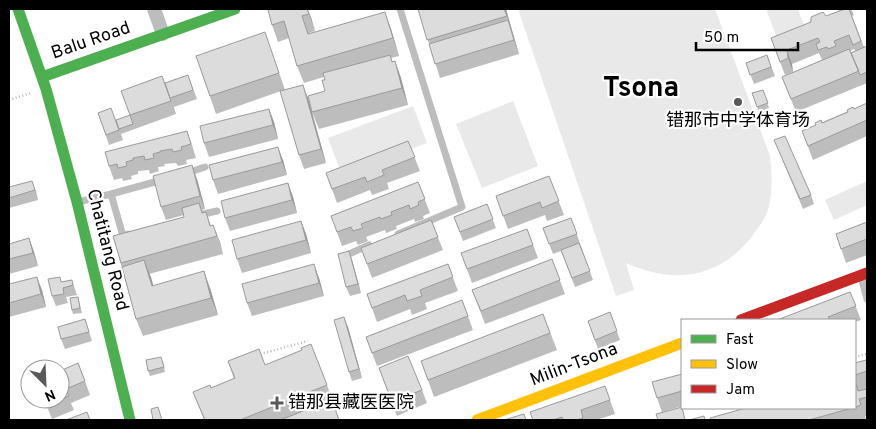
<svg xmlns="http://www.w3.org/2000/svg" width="876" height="429" font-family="Overpass,'Noto Sans SC',sans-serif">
  <rect width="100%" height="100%" fill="#fff"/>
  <!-- green -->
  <path fill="#e9e9e9" d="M518,9h197l55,147c2,18 3,36 -2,54 -4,11 -11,19 -18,29 -33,40 -78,45 -124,24l8,27 -18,6z
    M766,9h32l9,25 -28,10z
    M513,101l25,65 -56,22 -26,-64z
    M413,106l14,37 -85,32 -14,-37z
    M867,181v24l-33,15 -9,-20z"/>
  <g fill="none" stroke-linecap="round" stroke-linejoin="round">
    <!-- path -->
    <path stroke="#b8b8b8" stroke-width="2.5" stroke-dasharray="1 2.5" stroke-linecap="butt" d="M9,100l22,-7
      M257,355l51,-14
      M855,357l12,-3"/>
    <!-- lane -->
    <path stroke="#bdbdbd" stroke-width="7" d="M187,173l18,-6
      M78,202l33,-8
      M199,215l18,-4
      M128,234l-5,2 -12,-42 51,-14
      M398,234l64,-27 -62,-198
      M349,254l20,-9
      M862,280l5,19"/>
    <!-- street -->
    <path stroke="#bdbdbd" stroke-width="14" d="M154,9l9,25"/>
    <!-- fast -->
    <path stroke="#4caf50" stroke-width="11" d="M18,9l28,80 31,113 53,218
      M42,77l193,-68"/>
    <!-- slow -->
    <path stroke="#ffc107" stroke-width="11" d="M477,420l205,-77"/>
    <!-- jam -->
    <path stroke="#c62828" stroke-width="11" d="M741,320l126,-47"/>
  </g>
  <!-- wall -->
  <path fill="#bdbdbd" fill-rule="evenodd" d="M272,9h36l7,22 -6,2v1l82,-5 8,27 -8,2 1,3h3l6,17 7,27 -89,24 -7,-17 13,-21 -1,-14 -20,6 -7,-17 -8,-28 -11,4 -6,-17z
    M418,9h88l13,45 -79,24z
    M838,9h13l3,6 -2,1 12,31 3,-1v37l-71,29 -14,-35 40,-17 -3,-7 -27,11 1,8 -8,3 -14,-37 68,-27zM854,49l1,2 -4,2 -1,-2z
    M271,49l14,41 23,8 18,65 -22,6 -5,-14 -18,-64 -65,23 -20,-58z
    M767,55l8,21 -21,8 -8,-21z
    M188,75l9,24 -23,8 -1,-3 3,10 -55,20 2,6 -14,5 -11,-32 18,7 17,3 -12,-32 44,-8z
    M763,90l6,18 -10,4 -7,-19z
    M867,103v33l-54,24 -11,-29z
    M269,109l5,13 4,17 -69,18 -5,-14z
    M187,131l5,14 4,13 -10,2 1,4 -9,2 -2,-3 -12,1 1,2 -7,1 1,4 -9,3 -1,-4 -11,1v3l-7,2 1,3 -9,2 -1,-3 -8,2 -5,-14z
    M774,140l37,55 3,9 -11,5z
    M408,141l12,30 -33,12 2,6 -17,6 -2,-5 -33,13 -11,-30z
    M283,160l4,15 -69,19 -5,-14z
    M549,176l15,39 -17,6 -2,-6 -37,14 -12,-33z
    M197,179l8,30 -3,1 1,3 3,-1 5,14 2,-1 10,29 -74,20 4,11 57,3 8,27 -75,21 -7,-17 -23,-83 71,-19v-2l-18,5 -5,-13z
    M418,182l12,31 -7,3 1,3 -9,3 -1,-3 -18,7 1,3 -11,4 -1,-3 -19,7 2,4 -10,4 -2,-4 -14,5 -11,-30z
    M288,183l5,14 4,16 -67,18 -5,-13z
    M9,187l27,3 2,10 -29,8z
    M487,204l9,24 -33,13 -9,-24z
    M571,218l22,62 -18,7 -14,-36 -8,3 -10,-26z
    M431,220l12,30 -71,28 -11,-30z
    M301,221l5,13 5,19 -69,20 -5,-14z
    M867,222v33l-21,8 -10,-29z
    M527,229l11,29 -66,25 -11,-30z
    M29,238l5,14 4,14 -29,8v-30z
    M552,259l13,35 -80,30 -13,-34z
    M352,260l9,33 -11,3 -4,-9z
    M448,264l10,27 -33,12 2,6 -15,6 -2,-6 -33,13 -10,-28z
    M319,278l5,18 -72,20 -5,-13z
    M72,280l5,15 -11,2 2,6 -12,3 -4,-10 10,-14z
    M9,284l33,6 4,17 -37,10z
    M850,292l11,28 -6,2v-2h-78z
    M78,297l4,16 -9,1 -1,-4z
    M462,300l11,30 -96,36 -11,-29z
    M610,312l10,28 -22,9 -10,-28z
    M543,314l14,36 -123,47 -13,-36z
    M85,319l7,22 -27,8 -4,-10z
    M348,327l14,51 -10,3 -3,-9z
    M163,361l2,11 -15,4 -2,-5z
    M228,361l37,4 62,20 6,17h-1l7,18h-135l-11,-28 18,-4 23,-9z
    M855,363l12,1v52h-2l1,4h-155l35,-12h109z
    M379,368l43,22 5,13 -30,13z
    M60,371l25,10 5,14 -19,8 3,7 -22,9 -8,-20h16z
    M682,374v32l-20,6 -5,-14z
    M605,386l10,28 -19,6h-63z"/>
  <!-- shaded-wall -->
  <path fill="#9a9a9a" d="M307,9l4,8 4,14 -6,-17z
    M504,9h2l7,25 -6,-18z
    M385,12l6,17 8,27 -6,-18z
    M508,20l5,14 6,20 -5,-14z
    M787,50l5,14 1,8 -5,-14z
    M395,61l6,17 7,27 -6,-17z
    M303,85l5,13 18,65 -5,-14z
    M269,109l5,13 4,17 -5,-14z
    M278,147l5,13 4,15 -5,-13z
    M192,165l5,14 8,30 -5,-13z
    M288,183l5,14 4,16 -5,-13z
    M301,221l5,13 5,19 -5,-13z
    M213,225l7,17 3,12 -6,-18z
    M29,238l5,14 4,14 -5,-13z
    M349,251l3,9 9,33 -3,-9z
    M144,260l7,17 7,26 -6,-17z
    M314,264l5,14 5,18 -5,-13z
    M204,271l6,17 8,27 -7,-17z
    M37,277l5,13 4,17 -5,-13z
    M344,317l4,10 14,51 -3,-9z"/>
  <!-- building -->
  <path fill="#dcdcdc" stroke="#9a9a9a" d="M272,9h35l2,5 -7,2 6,18 77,-22 8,26 -96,28 -13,-45 -12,4 -4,-15z
    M418,9h86l3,7 -80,24z
    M845,9h4l12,32 -8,4 -4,-10 -15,6 2,5 -8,3 -1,-2 -9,3 -2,-6 4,-2 -2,-4 -31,12 1,8 -8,4 -9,-24 40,-16v-5l12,-5 3,4z
    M508,20l6,20 -79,24 -6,-20z
    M265,32l14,41 -69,23 -14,-40z
    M867,46v26l-7,3 -9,-22z
    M849,49l10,22 -68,28 -9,-22z
    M390,55l2,7 3,-1 7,27 -90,24 -4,-16 17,-5 -3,-11h3l-2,-7z
    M767,55l4,12 -21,8 -4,-12z
    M188,75l5,15 -23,8 -5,-15z
    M162,76l9,25 -41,14 -9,-24z
    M303,85l18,64 -22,6 -19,-64z
    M763,90l5,13 -11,4 -5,-14z
    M867,103v17l-59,26 -6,-15 14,-6 -1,-2 6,-3 1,3 26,-11 -1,-2 6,-3 1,2z
    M111,108l8,22 -13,5 -8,-22z
    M269,109l4,16 -69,18 -4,-17z
    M130,115l3,9 -14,5 -3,-9z
    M187,131l4,13 -10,3 1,3 -9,2 -1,-3 -12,2v1l-7,2 1,4 -9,2 -1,-4 -11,2v2l-7,2 1,4 -9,2 -1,-4 -8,2 -4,-14z
    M785,136l26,59 -11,4 -26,-59z
    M408,141l7,16 -33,13 2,5 -17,7 -2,-5 -33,12 -6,-16z
    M278,147l4,15 -69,18 -4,-15z
    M192,165l8,31 -39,11 -8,-31z
    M549,176l10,25 -17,7 -2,-6 -37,14 -7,-20z
    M32,181l3,9 -26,8v-11z
    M418,182l7,17 -7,3 1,3 -9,4 -1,-4 -18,7 1,3 -11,4 -1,-2 -19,7 2,4 -10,3 -2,-4 -14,5 -6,-16z
    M288,183l4,17 -67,18 -4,-17z
    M199,203l3,10 4,-1 4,14 3,-1 4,11 -96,27 -8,-27 71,-19 -2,-9z
    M487,204l6,15 -33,13 -6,-15z
    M571,218l6,16 -28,10 -6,-16z
    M431,220l7,17 -71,27 -6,-16z
    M301,221l5,19 -69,19 -5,-19z
    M867,222v17l-26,10 -5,-15z
    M527,229l6,16 -66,24 -6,-16z
    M29,238l4,15 -24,6v-15z
    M579,243l11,28 -18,7 -11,-28z
    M349,251l9,33 -12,3 -8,-33z
    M552,259l8,21 -79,31 -9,-21z
    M144,260l8,26 52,-15 7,27 -75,21 -14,-52z
    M314,264l5,19 -72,20 -5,-19z
    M448,264l5,13 -33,13 2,6 -15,5 -2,-6 -33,13 -5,-14z
    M37,277l4,17 -32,9v-19z
    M60,277l1,5 11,-2 1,5 -10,3 1,6 -12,2 -4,-17z
    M850,292l6,14 -28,11 2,3h-53z
    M78,297l2,11 -8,2 -2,-12z
    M462,300l6,16 -96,37 -6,-16z
    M610,312l7,19 -22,9 -7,-19z
    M543,314l7,19 -122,47 -7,-19z
    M344,317l15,52 -10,3 -15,-52z
    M85,319l4,13 -28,7 -3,-12z
    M311,344l16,41 -87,35h-35l-12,-28 17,-7 1,3 24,-10 -7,-17 31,-12 6,16 37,-15 -1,-2z
    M408,356l14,34 -30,12 -13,-34z
    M161,357l3,10 -16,4 -2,-11z
    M866,360l1,4v7l-12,4v-12z
    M78,363l7,18 -19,8 3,7 -22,9 -2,-6h15v-28z
    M682,374v17l-25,7 -5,-16z
    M855,381l3,10 9,-2v8l-8,2 2,6 -6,2z
    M605,386l5,14 -29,10 2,8 -6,2h-14l-1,-3 -9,3h-20l-3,-8z
    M332,400l7,20h-59z
    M158,407l4,13h-9l-2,-11z
    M682,407l3,13h-27l-2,-6z
    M746,408h106l-43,12h-98l-1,-2z
    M87,412l3,8h-24z
    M524,414l2,6h-22z
    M704,416l1,4h-16z"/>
  <!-- markers -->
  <g fill="#595959" stroke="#fff" stroke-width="2">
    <circle cx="738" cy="102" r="5"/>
    <path d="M274.5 395.5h5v5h5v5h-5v5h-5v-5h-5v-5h5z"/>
  </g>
  <g text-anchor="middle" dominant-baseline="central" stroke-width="4.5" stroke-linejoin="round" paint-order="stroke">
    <!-- street labels -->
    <g font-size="18" fill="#000" stroke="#fff">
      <text transform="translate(91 41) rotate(-19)">Balu Road</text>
      <text transform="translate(107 250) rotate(76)">Chatitang Road</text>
      <text transform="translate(574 365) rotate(-21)">Milin-Tsona</text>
    </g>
    <!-- poi labels -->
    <g font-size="18" fill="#000" stroke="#fff">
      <text x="738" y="121">错那市中学体育场</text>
      <text x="288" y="403" text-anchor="start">错那县藏医医院</text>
    </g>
    <!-- town labels -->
    <g font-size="28" font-weight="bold" fill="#000" stroke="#fff">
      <text x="641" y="89">Tsona</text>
    </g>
  </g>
  <!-- border -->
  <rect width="876" height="429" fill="none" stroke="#000000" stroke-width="20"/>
  <!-- legend -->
  <rect x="681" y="319" width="175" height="90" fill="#ffffff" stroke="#999999"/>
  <rect x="691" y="335" width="25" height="8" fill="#4caf50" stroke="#999999"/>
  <text x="726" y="344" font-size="15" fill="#000000">Fast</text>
  <rect x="691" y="360" width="25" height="8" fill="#ffc107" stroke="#999999"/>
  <text x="726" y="369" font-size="15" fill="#000000">Slow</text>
  <rect x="691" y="385" width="25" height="8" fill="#c62828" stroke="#999999"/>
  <text x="726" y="394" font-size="15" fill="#000000">Jam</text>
  <!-- north arrow -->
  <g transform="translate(45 384) rotate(156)"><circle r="24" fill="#ffffff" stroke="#999999"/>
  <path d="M0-4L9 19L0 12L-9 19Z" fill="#595959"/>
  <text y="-8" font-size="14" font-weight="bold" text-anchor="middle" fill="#000000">N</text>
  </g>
  <!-- scale -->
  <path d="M696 42v8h102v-8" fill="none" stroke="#000000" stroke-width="2.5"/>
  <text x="704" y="42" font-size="15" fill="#000000" stroke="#ffffff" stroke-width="4" paint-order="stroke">50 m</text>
</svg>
